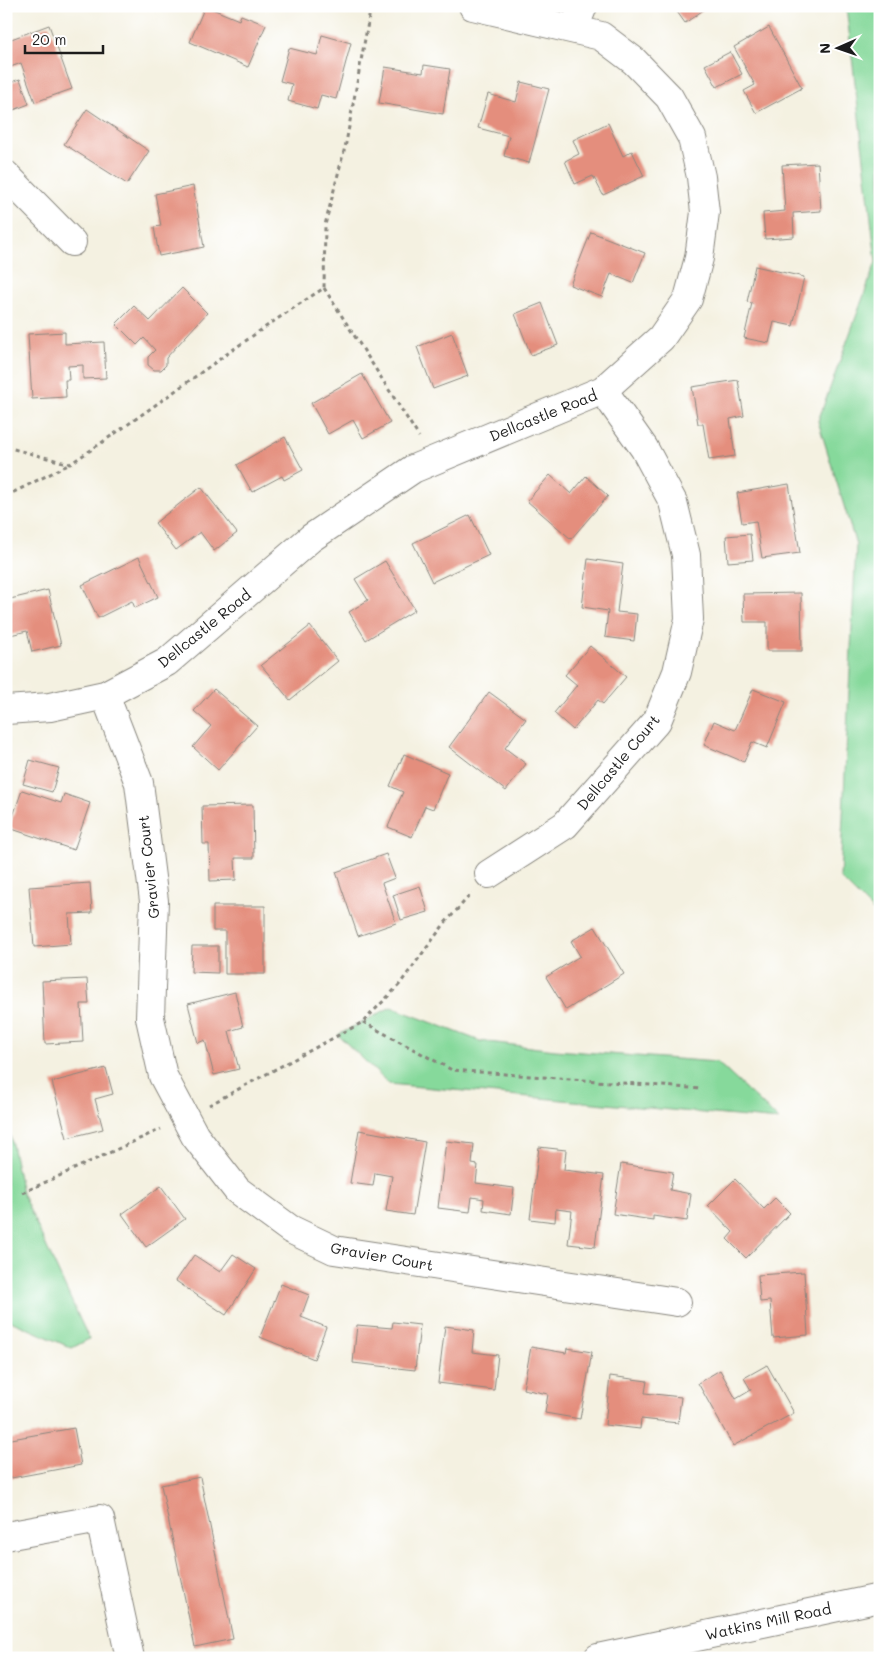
<svg xmlns="http://www.w3.org/2000/svg" width="886" height="1664" font-family="Mali,sans-serif">
  <rect width="100%" height="100%" fill="#fff"/>
  <filter id="ink" filterUnits="userSpaceOnUse"><feTurbulence type="fractalNoise" baseFrequency=".02" numOctaves="2"/><feDisplacementMap in="SourceGraphic" scale="10" xChannelSelector="R" yChannelSelector="G"/><feConvolveMatrix kernelMatrix="1 2 1 2 8 2 1 2 1" color-interpolation-filters="sRGB"/></filter>
  <filter id="wash" filterUnits="userSpaceOnUse"><feTurbulence type="fractalNoise" baseFrequency=".0096" numOctaves="4" result="noise"/><feDisplacementMap in="SourceGraphic" scale="20" xChannelSelector="R" yChannelSelector="G"/><feGaussianBlur stdDeviation="1.12" result="paint"/><feColorMatrix in="noise" values="0 0 0 0 0 0 0 0 0 0 0 0 0 0 0 0 0 1.4 0 .05"/><feComposite in="paint" operator="in"/></filter>
  <g filter="url(#wash)">
    <rect width="100%" height="100%" fill="#f4f1e1"/>
    <!-- green -->
    <path fill="#86d99b" stroke="#517a5c" d="M846,6h34v912l-40,-40 16,-333 -38,-124 58,-159z
      M391,1007l89,34 75,9 162,12 62,58 -390,-36 -51,-49z
      M6,1115l16,78 67,146 -17,9 -66,-29z"/>
    <g id="blocks">
      <!-- building -->
      <path fill="#e48e7d" d="M205,6l34,14 2,-5 25,10 -18,42 -58,-25z
        M673,6h36l-24,17z
        M49,25l23,64 -37,13 -14,-39 -13,5 -2,-27z
        M769,27l33,61 -46,25 -12,-22 11,-6 -21,-38z
        M322,35l29,8 -15,56 -15,-4 -4,14 -29,-8 4,-17 -12,-3 9,-33 28,7z
        M730,52l12,22 -25,13 -12,-22z
        M424,65l26,4 -7,45 -64,-11 6,-36 38,6z
        M20,79l9,25 -23,9v-29z
        M521,82l28,7 -20,74 -25,-7 5,-20 -31,-8 10,-34 28,8z
        M87,109l62,42 -22,33 -63,-40z
        M608,123l15,33 9,-5 12,25 -41,19 -10,-19 -18,8 -10,-23 14,-7 -6,-14z
        M818,163l3,48 -28,2 1,24 -29,2 -2,-26 22,-2 -3,-46z
        M193,186l11,61 -45,9 -5,-29 7,-1 -6,-32z
        M591,232l54,21 -12,30 -22,-9 -9,23 -32,-12z
        M755,266l49,11 -11,49 -19,-4 -5,21 -25,-5 8,-35 -5,-1z
        M182,288l25,25 -41,45v7l-5,5h-7l-6,-5v-8l7,-7 -11,-12 -7,7 -21,-21 18,-18 16,15z
        M542,303l16,42 -27,10 -16,-41z
        M65,332v12l39,-2 2,36 -23,1v-14l-15,1 1,14h-4l1,17 -34,2 -4,-65z
        M452,333l16,43 -35,13 -16,-42z
        M362,374l28,49 -27,15 -10,-18 -25,14 -17,-31z
        M738,380l6,36 -14,3 5,37 -26,4 -6,-36h-5l-6,-37z
        M285,437l18,33 -19,10 -2,-4 -30,16 -15,-27z
        M550,475l21,19 15,-18 22,20 -37,43 -44,-38z
        M789,484l11,69 -38,5 -6,-37 -14,2 -5,-30z
        M201,487l36,46 -23,18 -14,-19 -24,18 -21,-27z
        M470,515l19,40 -57,27 -19,-39z
        M750,534l3,26 -25,2 -2,-26z
        M139,557l19,40 -23,11 -3,-7 -34,17 -16,-33z
        M588,559l35,5 -6,48 20,2 -3,27 -29,-4 3,-26 -26,-4z
        M385,561l30,49 -49,30 -17,-28 19,-12 -13,-21z
        M48,590l13,55 -29,7 -5,-21 -21,5v-36z
        M801,593l1,58h-35v-29h-23l-1,-28z
        M310,626l28,35 -48,39 -29,-35z
        M590,646l36,31 -23,27 -5,-4 -25,30 -19,-17 23,-28 -12,-10z
        M214,689l43,37 -39,44 -25,-23 18,-21 -17,-15z
        M753,689l33,13 -19,46 -15,-6 -8,20 -40,-17 10,-24 21,9z
        M489,692l37,27 -21,29 21,16 -20,27 -57,-44z
        M404,754l44,19 -15,36 -8,-3 -13,31 -24,-10 15,-35 -13,-6z
        M30,760l29,8 -7,24 -29,-8z
        M22,790l39,13 3,-9 26,9 -16,47 -65,-22z
        M253,805l1,53h-19l1,22 -26,1 -1,-37h-6l-1,-38z
        M386,854l9,24 -13,5 14,40 -38,13 -22,-64z
        M90,883l2,30 -23,1 2,30 -37,3 -5,-60z
        M420,886l8,26 -27,8 -8,-25z
        M213,906h52v68h-40v-43h-12z
        M595,927l29,47 -58,36 -20,-33 34,-21 -9,-15z
        M192,946h26v27l-27,-1z
        M87,979l2,25h-8l2,38 -38,2 -3,-63z
        M235,992l8,35 -14,4 10,38 -25,6 -9,-35 -7,3 -10,-39z
        M106,1068l7,26 -18,5 8,30 -36,9 -15,-56z
        M359,1130l66,12 -12,73 -27,-4 6,-35 -17,-3 -2,13 -23,-3z
        M446,1141l28,3 -2,20 6,1 -2,18 38,5 -3,26 -28,-4 1,-11 -12,-2 -2,15 -32,-4z
        M539,1147l27,3 -2,20 40,5 -9,72 -27,-3 4,-33 -16,-2 -1,13 -25,-3z
        M621,1164l52,8 -3,18 21,4 -4,27 -34,-5v4l-40,-6z
        M735,1179l29,30 11,-11 15,15 -44,45 -19,-19 6,-7 -25,-26z
        M161,1186l24,33 -39,28 -24,-33z
        M233,1254l23,15 -30,46 -50,-34 18,-26 26,17z
        M804,1272l4,63 -35,3 -3,-37 -10,1 -2,-27z
        M281,1284l28,11 -8,22 25,10 -12,32 -54,-22z
        M393,1322l27,3 -5,45 -62,-7 4,-38 35,3z
        M445,1326l29,4 -2,22 26,3 -4,35 -56,-7z
        M531,1347l35,6 1,-5 25,4 -12,67 -35,-6 3,-19 -25,-5z
        M767,1365l27,48 -61,33 -35,-63 22,-13 16,29 15,-9 -7,-12z
        M610,1376l37,5 -2,12 36,4 -3,26 -37,-4 -1,10 -35,-4z
        M74,1428l7,37 -75,14v-39z
        M200,1477l33,162 -38,8 -34,-162z"/>
    </g>
  </g>
  <g filter="url(#ink)">
    <use href="#blocks" fill-opacity="0" stroke="#88867e" stroke-width="1"/>
    <g fill="none" stroke-linecap="round" stroke-linejoin="round">
      <defs>
        <path id="minor" d="M574,29l9,-23
          M6,175l66,67
          M105,695l34,88 15,118 -4,117 13,58 32,60 42,54 53,39 44,21 343,52
          M6,710l44,-3 55,-12 62,-33 144,-124 102,-69 190,-79 58,-52 27,-39 11,-41 6,-46 -4,-35 -9,-39 -23,-41 -35,-36 -33,-25 -128,-30
          M489,874l76,-49 92,-104 20,-49 12,-53 -3,-64 -13,-53 -29,-54 -41,-58
          M6,1536l94,-17 30,139
          M598,1658l282,-60"/>
      </defs>
      <!-- minor casing -->
      <use href="#minor" stroke="#88867e" stroke-width="30"/>
      <!-- path -->
      <path stroke="#88867e" stroke-width="3" stroke-dasharray="4 4" stroke-linecap="butt" d="M324,288l95,149
        M6,447l64,17c86,-57 168,-121 254,-176l1,-63 21,-82 25,-137
        M6,496l64,-32
        M363,1022l89,48 250,19
        M209,1105l154,-83 36,-37 46,-62 27,-30
        M22,1193l139,-64"/>
      <!-- minor -->
      <use href="#minor" stroke="#fff" stroke-width="28"/>
    </g>
  </g>
  <g text-anchor="middle" dominant-baseline="central" stroke-width="4" stroke-linejoin="round" paint-order="stroke">
    <!-- street labels -->
    <g font-size="15" fill="#1c1c1c" stroke="#fff">
      <text transform="translate(543 415) rotate(-22)">Dellcastle Road</text>
      <text transform="translate(204 628) rotate(-39)">Dellcastle Road</text>
      <text transform="translate(618 762) rotate(-50)">Dellcastle Court</text>
      <text transform="translate(148 867) rotate(-96)">Gravier Court</text>
      <text transform="translate(382 1256) rotate(10)">Gravier Court</text>
      <text transform="translate(768 1621) rotate(-12)">Watkins Mill Road</text>
    </g>
  </g>
  <!-- margin -->
  <rect width="886" height="1664" fill="none" stroke="#fff" stroke-width="25"/>
  <!-- north arrow -->
  <g transform="translate(838 48) rotate(268)" stroke="#ffffff" stroke-width="4" paint-order="stroke">
  <path d="M0-4L9 19L0 12L-9 19Z" fill="#1c1c1c"/>
  <text y="-8" font-size="14" font-weight="bold" text-anchor="middle" fill="#1c1c1c">N</text>
  </g>
  <!-- scale -->
  <path d="M25 45v8h78v-8" fill="none" stroke="#1c1c1c" stroke-width="2.5"/>
  <text x="32" y="45" font-size="15" fill="#1c1c1c" stroke="#ffffff" stroke-width="4" paint-order="stroke">20 m</text>
</svg>
